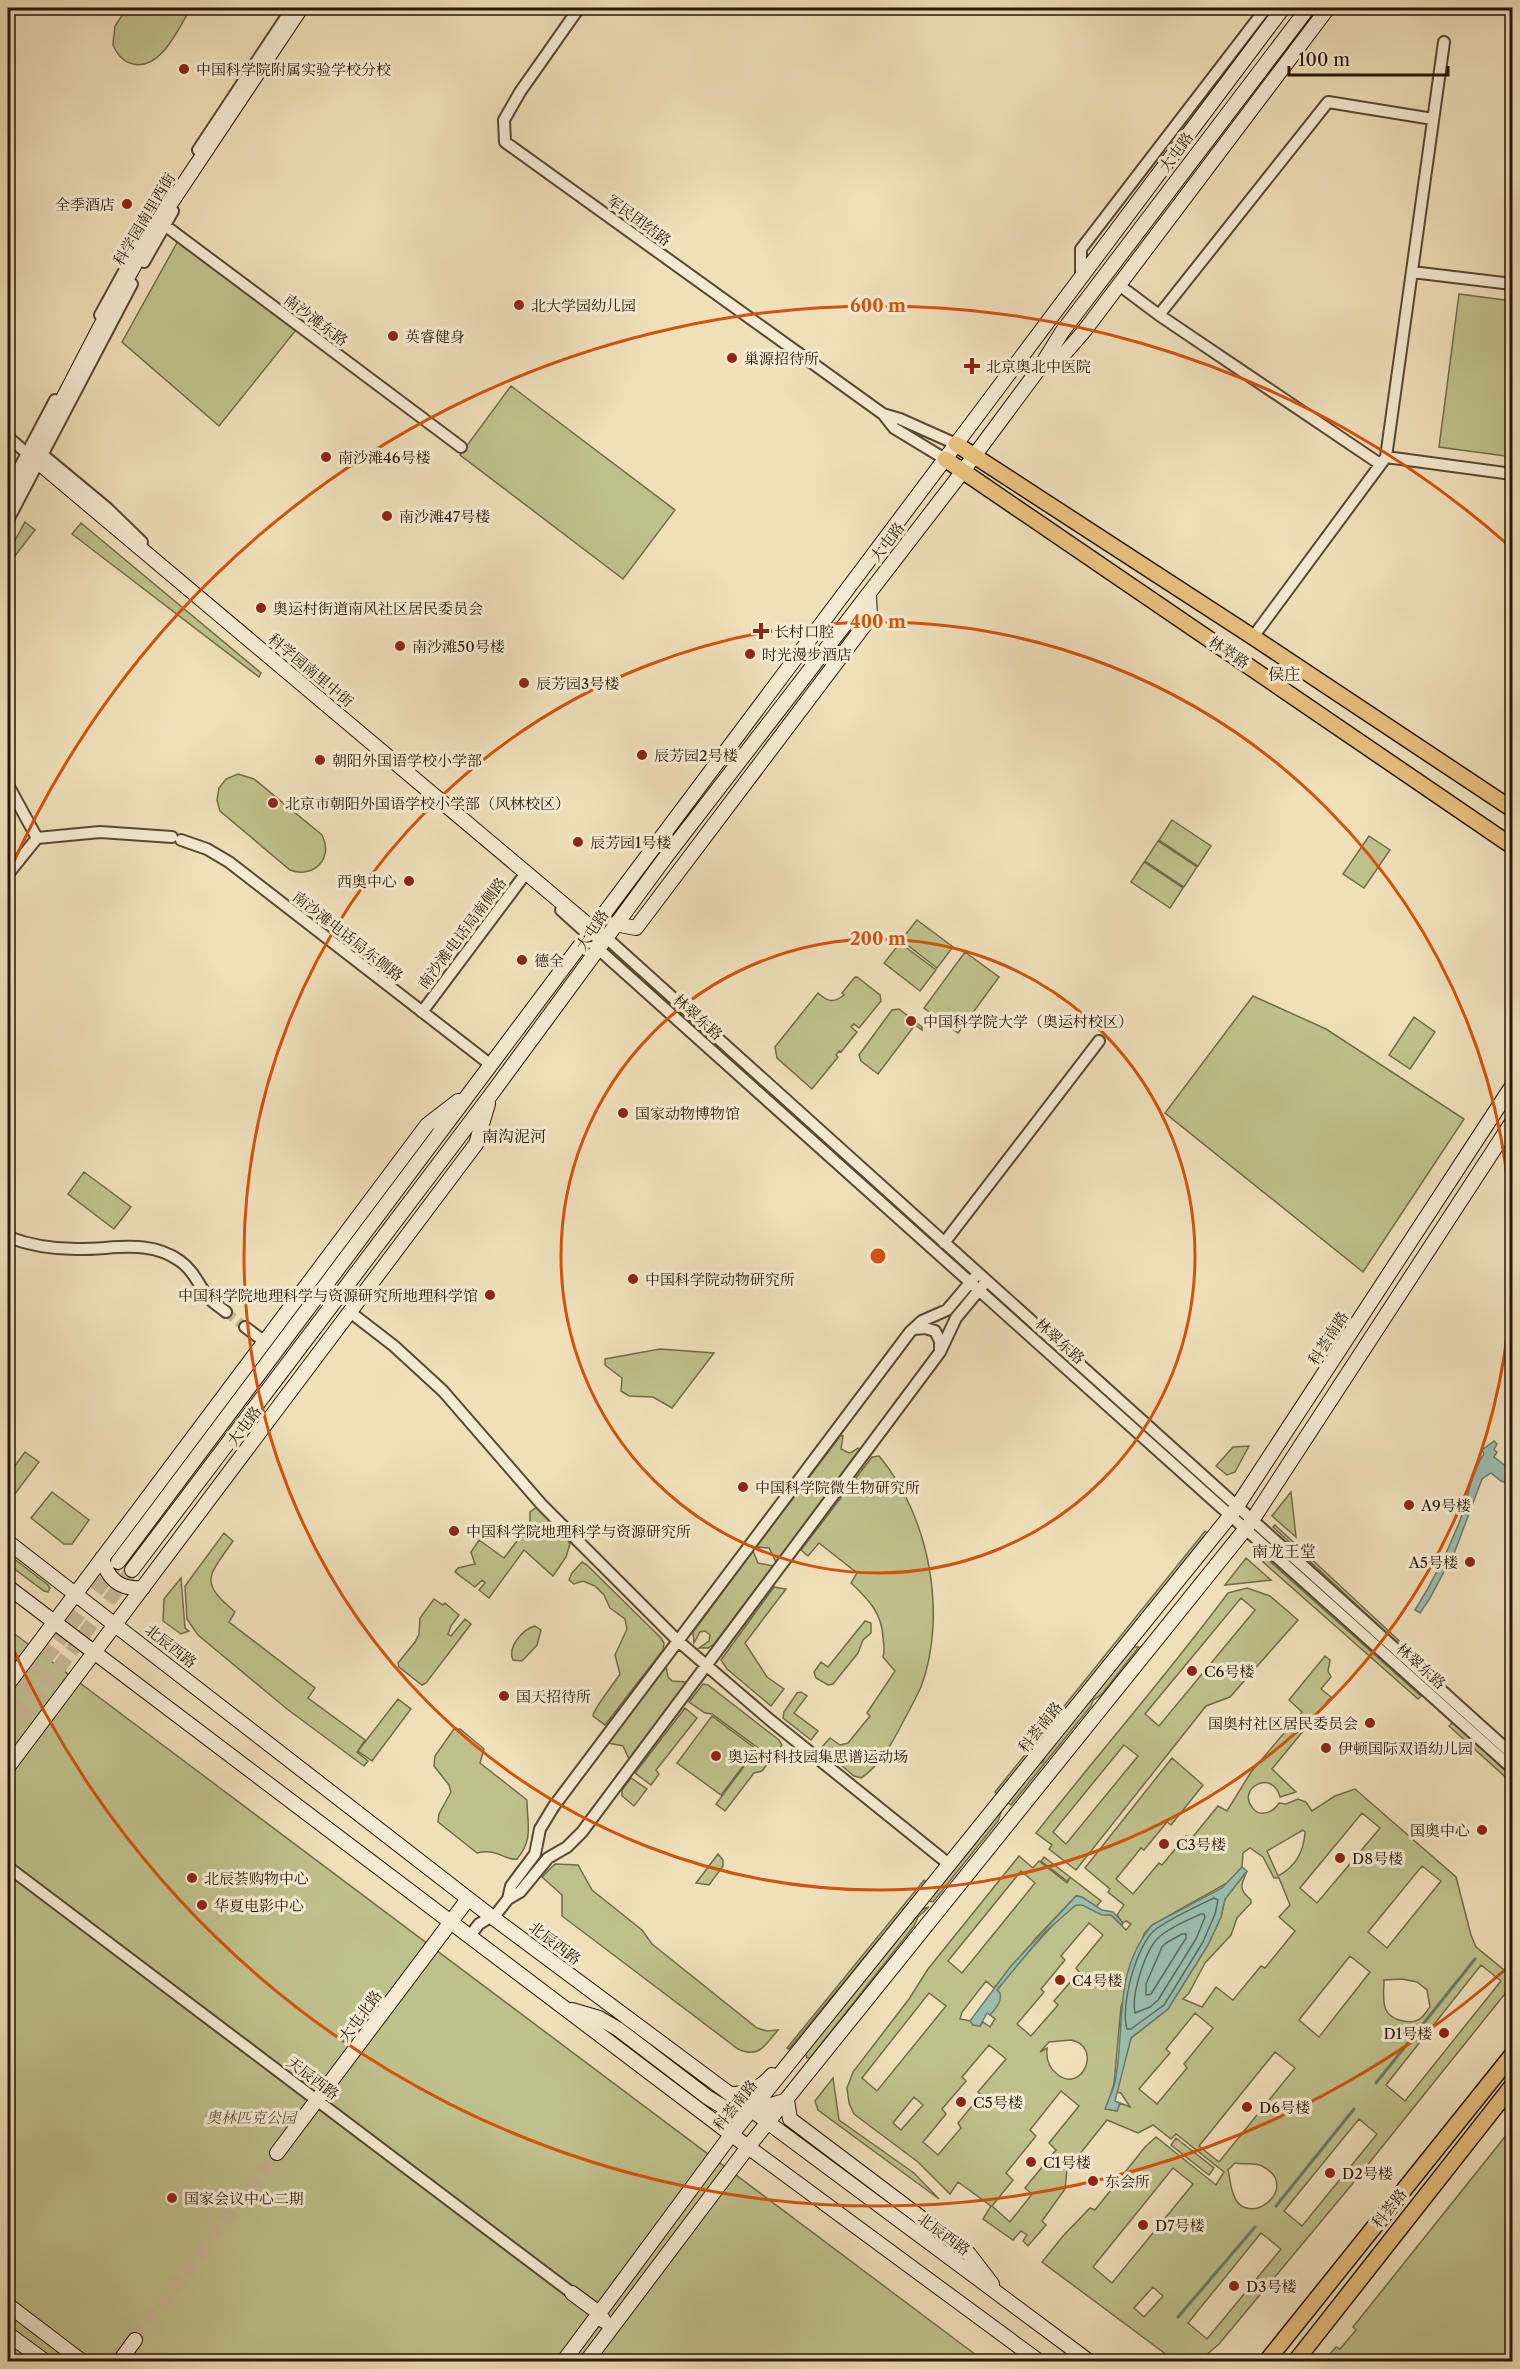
<svg xmlns="http://www.w3.org/2000/svg" width="1520" height="2369" font-family="'Libre Caslon Text','Noto Serif SC',serif">
  <rect width="100%" height="100%" fill="#efe0ba"/>
  <filter id="stains"><feTurbulence type="fractalNoise" baseFrequency=".00333" numOctaves="4"/><feColorMatrix values="0 0 0 0 .2 0 0 0 0 .09 0 0 0 0 .02 0 0 0 .5 -.17"/></filter>
  <radialGradient id="worn" r=".72"><stop offset=".6" stop-color="#630" stop-opacity="0"/><stop offset="1" stop-color="#630" stop-opacity=".3"/></radialGradient>
  <!-- green -->
  <path fill="#bfc18c" stroke="#726c4a" stroke-width="1.5" fill-rule="evenodd" d="M127,8h64c-12,19 -30,63 -58,56 -10,-2 -16,-10 -20,-19l2,-19z
    M178,241l118,89 -77,96 -97,-84z
    M1459,294l53,7v156l-73,-10z
    M511,386l164,124 -52,69 -163,-124z
    M25,522l10,8 -27,35v-12z
    M81,523l180,150 -2,4 -187,-143z
    M238,774l16,5 68,56c12,23 -8,44 -32,35l-70,-59 -3,-11 2,-12 7,-9z
    M1172,820l39,26 -13,20 -39,-26z
    M1369,836l21,14 -26,38 -21,-14z
    M1158,841l39,26 -13,20 -39,-26z
    M1144,862l39,26 -13,20 -39,-26z
    M917,920l36,27 -16,21 -36,-28z
    M900,943l36,27 -16,21 -36,-28z
    M965,952l34,25 -41,56 -34,-25z
    M855,977h2l23,18 1,6 -22,27 -5,-4 -3,3 6,5 -16,20 -2,-1 -3,4 2,2 -26,32 -35,-31 -2,-11 43,-54c9,8 15,11 26,2l-2,-2z
    M1253,996l73,33 138,90 -101,153 -198,-159z
    M899,1009l23,18v3l-7,-5 -37,49 -17,-13 -2,-6 33,-45z
    M1414,1017l21,15 -25,37 -21,-14z
    M84,1172l47,35 -17,22 -46,-35z
    M660,1349l54,4 -42,55 -19,-11 -24,-1 -8,-5 1,-13 -17,-13v-6z
    M841,1435l2,1 -2,13 8,4 3,-1 6,-4 2,2 -84,112 -7,-14 -13,-1z
    M1249,1446l-14,26 -8,3 -11,-9 17,-19z
    M25,1452l14,10 -28,37 -3,1v-25z
    M879,1456c50,59 69,158 42,231 -5,11 -11,22 -17,33 -10,20 -24,46 -43,58l-7,-2 -33,-28 9,-10 10,7 8,-2 22,-27 -3,-3 28,-42 -12,-14c2,-6 1,-12 0,-19 -1,-25 -14,-38 -32,-55l6,-10 -38,-30 -11,13 -7,-6 71,-93z
    M52,1492l37,28 -17,24h-8l-33,-26z
    M1291,1492l5,45 -24,-21z
    M537,1507l26,25 7,12 -4,13 -13,19 -29,-26 -35,48 -10,-8 6,-7 -3,-3 -7,7 -20,-15 3,-4 17,-4 -4,-12 8,-12 25,18 26,-34v-12z
    M1275,1525l164,153 -2,2 -164,-153z
    M1205,1531l2,2 -210,261 -2,-2z
    M224,1533l9,8c-24,35 -35,40 2,71l-6,10 86,66 -7,10 57,42 -8,12 11,9 -4,5 -77,-57 -89,-74 -11,-16 -2,-33z
    M753,1551l5,12 15,3 -59,78 -6,4h-9l10,-7 1,-6 -5,-4 -5,1 -6,11 -1,-11z
    M8,1554l40,31 2,3 -2,4 -4,-1 -36,-27z
    M1246,1558l25,22 -46,5z
    M1266,1558l155,138 -3,3 -155,-137z
    M582,1562l5,3 74,73 3,5 -1,7 -58,75 -12,-9c0,-7 21,-32 27,-42l-5,-19 12,-26 -2,-10 -15,-11 -6,-13 -9,-9 -12,-5 -9,3 -5,-4 3,-7z
    M181,1578l4,50 4,3 -8,3 -18,-13 1,-22z
    M774,1587l12,2 -41,54 22,34 17,12 -13,17 -44,-37 -6,-9z
    M1247,1588l23,8 28,24 -68,77 -24,9 -130,164 -27,-21 3,-4 -16,-12c64,-81 131,-158 192,-240zM1241,1598l14,12 -96,116 -14,-12zM1124,1745l14,11 -72,88 -13,-12z
    M434,1599l9,6 2,-2 14,12 -8,11 -3,8 3,2 14,-17 6,5 -45,59 -4,2 -23,-18 -1,-4 17,-21 4,-8 1,-16z
    M865,1621l6,2v10l-8,7 -5,13 -25,31 -5,1 -12,-7 -2,-6 7,-10 7,5z
    M535,1626l6,4 -4,15 -15,16 -9,-1c-6,-13 10,-31 22,-34z
    M8,1629l976,732h-976z
    M1131,1647h8l-38,48 -8,5 -2,6 -80,99 -5,-4 29,-35 8,-4 3,-10z
    M1325,1656l5,4 -2,11 3,6 -10,12 10,8 -59,72 24,23 -16,5c-8,-29 -43,-8 -28,10 2,4 7,7 12,6 7,0 11,-4 15,-10l7,1 12,-5 8,3 6,9 23,-15 20,-7 101,88 15,58 5,12 33,27 3,11 -163,203 -130,156 -15,13 -33,1 -129,-96 21,-26 27,-28 5,2 50,-63 11,-10 60,48 8,-13 -48,-38 -5,5 -18,-14 -15,8 -31,-13 -40,50 -2,19 -23,32 4,4 -18,21 -5,-5 4,-6 -6,-4 -8,9 -30,-21 8,-13 -33,-24 -8,12 -32,-32 -64,-48 -5,-11 -2,-15 6,-16 56,-73 19,-30 91,-113 14,12 6,-7 28,22 3,-5 -3,3 -26,-20 3,-4 57,44 -4,5c-9,-1 -12,-11 -21,-10l-40,42 -42,50 -8,-7 -24,31 -2,7 10,2 3,4 7,1 3,-4 7,5 5,-8 -5,-4c7,-7 3,-18 8,-26 8,-12 68,-82 78,-84 11,-3 22,12 35,10l15,15 5,-6 -5,-3 -3,2 -6,-8 7,-10 -16,-13 2,-3 -25,-21 87,-110 31,27 -32,40 -4,-3 -23,28 -3,-2 -25,31 17,15 26,-31 3,2 24,-29 5,3 27,-33 9,5 24,-39 51,-60 -13,-12zM1362,1813l18,15 -63,75 -17,-15zM1303,1830l2,2c-1,19 -10,35 -27,44l-11,-25zM1250,1848l13,9 11,21h5l11,27 -11,12 16,14 -30,37 -4,-2 -28,34 -17,-13 -14,20 -19,-8 6,-6 16,-30 26,-28 6,-17 14,-15v-3c-14,-12 -9,-16 -4,-29l-22,28 -4,18 -13,28 -40,64 -37,29 -15,54 5,1 9,14 -10,-4 -3,8 -11,-2 8,-25 7,-77 23,-73 8,-9 77,-43 13,-15 1,-14zM1422,1866l19,15 -54,67 -19,-16zM1021,1871l14,12 -73,90 -14,-12zM1089,1923l14,12 -27,33 3,4 -25,29 4,4 -27,31 -14,-12 27,-32 -3,-3 24,-29 -4,-4zM1350,1956l20,16 -51,65 -20,-17zM1481,1965l20,16 -96,120 -19,-16zM1402,1979l15,3 10,8 3,17c-3,3 -6,9 -9,11 -10,8 -30,2 -35,-8 -4,-8 -2,-21 -2,-30zM929,1993l17,13 -69,85 -15,-13zM1195,2013l18,15 -29,36 3,4 -30,36 -18,-15 31,-36 -4,-4zM1071,2040c32,6 11,55 -14,34 -9,-7 -11,-16 -10,-26l-7,4 9,-10zM989,2045l17,14 -28,33 3,3 -23,28 3,5 -23,27 -15,-13 23,-28 -4,-5 24,-28 -4,-4zM1275,2052l20,16 -76,94 -20,-16zM1061,2091l18,15 -30,37 7,7 -31,38 7,6 -22,28 -18,-16 21,-26 -7,-7 30,-37 -6,-6zM914,2097l9,8 -22,25 -8,-7zM1359,2119l18,15 -75,92 -18,-15zM1235,2163c9,2 19,-1 27,3 42,21 -17,67 -29,27 -3,-7 -3,-16 -5,-23zM1173,2168l20,16 -81,99 -19,-16zM1261,2233l20,16 -74,90 -19,-16zM1153,2287l10,9 -19,21 -10,-9z
    M666,1666l2,11 4,4 15,1 -58,77 -6,-13 -15,-3z
    M703,1684l5,1 71,55 3,5 -20,26 -8,2 -29,38 -9,-7 42,-56 -46,-34 -7,-1 -16,-11z
    M801,1692l6,4 -13,17 24,18 -7,9 -28,-22 1,-6 13,-19z
    M398,1699l13,10 -39,52 -14,-10z
    M685,1708l12,10 -41,52 3,4 -8,11 -16,-12z
    M712,1716l44,33 -35,46 -44,-32z
    M1453,1722l59,55v6l-63,-57z
    M454,1729h6l24,20 -4,14 47,37c0,25 7,38 -10,59 -13,2 -17,-11 -40,-6l-39,-31 1,-8 12,-22 -2,-7 -15,-19 1,-10z
    M631,1778l16,11 -13,17 -12,-10v-6z
    M1003,1807l-5,14 -65,81 -7,-2c7,-8 27,-27 30,-35z
    M718,1854l5,6v6l-14,19 -13,-2z
    M555,1864l23,1 14,25 50,40 10,14 105,84 10,3 11,-1c-13,15 -19,29 -40,19l-176,-133v-21l-20,-18z
    M924,1880l2,2 -137,167 -2,-1z
    M929,1907l-11,10 -4,9 -104,132h-3l-2,-6 115,-142z
    M833,2078l6,42 75,53 25,26 -121,-89 -3,-9z
    M1512,2128v233h-188l12,-14 4,2 16,-19 -3,-3z
    M1176,2138l38,30 -5,7 -38,-30z"/>
  <!-- water -->
  <path fill="#9abdad" stroke="#6c7a6b" stroke-width="1.5" d="M1494,1441l3,3 -3,6 3,2 -3,5 18,14v14l-11,-4 -10,-8 -9,6 -27,72 -25,47 -10,15 -5,-3c17,-27 32,-57 44,-87 9,-23 11,-49 25,-69l-2,-4z
    M1242,1867l5,4 -22,28 -4,18 -13,28 -40,64 -37,29 -16,63 5,2 -3,8 -12,-2c3,-9 8,-18 10,-27 11,-56 -3,-109 37,-157l70,-37z
    M1076,1896l6,1 20,13 11,2 10,11 -1,2 -11,-10h-9l-20,-10h-6l-31,27 -48,58 3,3c2,9 -4,15 -10,22l-3,-2 -7,13 -7,-1 -3,-4 41,-55z"/>
  <g fill="none" stroke-linecap="round" stroke-linejoin="round">
    <!-- shore -->
    <path stroke="#606a5a" stroke-width="1.5" d="M1214,1898l4,2 -3,14 -12,28 -39,63 -33,24h-4c-7,-22 9,-85 29,-100 17,-12 39,-22 58,-31z
      M1201,1914h3l1,3 -9,22 -38,61 -8,7 -15,6c-4,-18 10,-63 24,-76 11,-10 29,-17 42,-23z
      M1182,1934h4v4l-35,56 -5,1v-11l16,-37 4,-4z"/>
    <!-- stream -->
    <path stroke="#6c7a6b" stroke-width="3" d="M1376,2083l99,-124
      M1276,2206l78,-97
      M1178,2317l77,-90"/>
    <!-- street-tunnel -->
    <path stroke="#c7b896" stroke-width="10" stroke-dasharray="10 5" stroke-linecap="butt" d="M226,1312l19,15"/>
    <!-- secondary-tunnel -->
    <path stroke="#c7b896" stroke-width="14" stroke-dasharray="14 7" stroke-linecap="butt" d="M8,1709l107,-143
      M8,1736l124,-166
      M135,2340l142,-187"/>
    <defs>
      <path id="street" d="M579,8l-59,84 -16,28 1,22 378,272 11,14 51,31
        M198,150l94,-142
        M159,221l302,226
        M144,262l29,-51
        M1412,272l100,12
        M1081,277v-28l185,-241
        M1119,285l40,30 221,149
        M100,315l39,-71
        M1159,315l169,-213 105,17
        M883,414l17,5 56,25
        M8,437l22,19
        M31,445l76,63 35,34
        M1386,457l126,17
        M8,489l47,-89
        M8,520l124,-236
        M1253,637l133,-180 58,-415
        M8,785l29,53 63,-6 72,5
        M181,840l26,9 22,13 262,203
        M8,874l29,-36
        M561,910l31,28
        M601,933l911,821
        M586,938l926,830
        M422,1012l104,-139
        M8,1237c21,8 46,12 68,12 36,1 72,-11 104,12 14,10 18,23 28,36 5,6 12,10 18,15
        M944,1243l155,-202
        M350,1312l44,34 49,45 99,114 136,136 92,79 180,145
        M245,1327l20,15
        M914,1329l11,-1 10,3 5,10v11
        M8,1867l564,426
        M508,1899l12,-7 28,-34 19,-11 15,-15 358,-480 16,-34 28,-34
        M469,1937l10,-13 18,-11 11,-14 3,-13 24,-32 5,-25 14,-23 356,-474 12,-11 25,-11 27,-32"/>
      <path id="secondary" d="M1041,366l18,-6 26,-30 243,-322
        M33,458l560,471 3,7
        M8,505l91,-176 60,-108 142,-213
        M615,924l21,4 234,-310 -1,-25
        M8,1542l480,372 602,448
        M102,1558c6,22 18,32 41,30
        M118,1562l1165,-1554
        M132,1570l358,-474 175,-238 298,-387 78,-105 21,-34 246,-324
        M8,1587l740,560 292,215
        M8,1684l419,-559 31,-24
        M8,1767l468,-623 12,-40
        M572,2010l27,8 19,11 89,68 26,16 10,1 44,-14 3,19 179,135 23,30
        M730,2094c16,0 31,-6 42,-19
        M277,2153l191,-254
        M572,2293l27,20 5,8
        M8,2305l75,57
        M8,2334l38,28
        M119,2362l16,-22
        M563,2362l168,-227 503,-624 278,-425
        M586,2362l162,-215 503,-625 261,-400"/>
      <path id="primary" d="M956,444l297,193 259,172
        M945,459l567,387
        M1266,2362l246,-307
        M1295,2362l217,-276"/>
    </defs>
    <!-- street casing -->
    <use href="#street" stroke="#584834" stroke-width="14"/>
    <!-- secondary casing -->
    <use href="#secondary" stroke="#261607" stroke-width="16"/>
    <!-- primary casing -->
    <use href="#primary" stroke="#261607" stroke-width="18"/>
    <!-- street -->
    <use href="#street" stroke="#f5ebd2" stroke-width="10"/>
    <!-- secondary -->
    <use href="#secondary" stroke="#f5ebd2" stroke-width="14"/>
    <!-- primary -->
    <use href="#primary" stroke="#e8c07d" stroke-width="15"/>
  </g>
  <!-- distance rings -->
  <g fill="none" stroke="#d5520c" stroke-width="3">
    <circle cx="878" cy="1256" r="317"/>
    <circle cx="878" cy="1256" r="634"/>
    <path d="M1507 1968A950 950 0 0 1 10 1642M10 870A950 950 0 0 1 1507 544"/>
  </g>
  <!-- markers -->
  <g fill="#8f2418" stroke="#f5ebd2" stroke-width="2">
    <circle cx="184" cy="69" r="6"/>
    <circle cx="127" cy="204" r="6"/>
    <circle cx="519" cy="305" r="6"/>
    <circle cx="393" cy="336" r="6"/>
    <circle cx="732" cy="358" r="6"/>
    <path d="M969 357h6v6h6v6h-6v6h-6v-6h-6v-6h6z"/>
    <circle cx="326" cy="457" r="6"/>
    <circle cx="387" cy="516" r="6"/>
    <circle cx="261" cy="608" r="6"/>
    <path d="M758 622h6v6h6v6h-6v6h-6v-6h-6v-6h6z"/>
    <circle cx="400" cy="646" r="6"/>
    <circle cx="750" cy="654" r="6"/>
    <circle cx="524" cy="683" r="6"/>
    <circle cx="642" cy="755" r="6"/>
    <circle cx="320" cy="760" r="6"/>
    <circle cx="273" cy="803" r="6"/>
    <circle cx="578" cy="842" r="6"/>
    <circle cx="409" cy="881" r="6"/>
    <circle cx="522" cy="960" r="6"/>
    <circle cx="911" cy="1021" r="6"/>
    <circle cx="623" cy="1113" r="6"/>
    <circle cx="633" cy="1279" r="6"/>
    <circle cx="490" cy="1295" r="6"/>
    <circle cx="743" cy="1487" r="6"/>
    <circle cx="1409" cy="1505" r="6"/>
    <circle cx="454" cy="1531" r="6"/>
    <circle cx="1470" cy="1562" r="6"/>
    <circle cx="1192" cy="1671" r="6"/>
    <circle cx="504" cy="1696" r="6"/>
    <circle cx="1370" cy="1723" r="6"/>
    <circle cx="1326" cy="1748" r="6"/>
    <circle cx="716" cy="1756" r="6"/>
    <circle cx="1482" cy="1830" r="6"/>
    <circle cx="1164" cy="1844" r="6"/>
    <circle cx="1340" cy="1858" r="6"/>
    <circle cx="192" cy="1878" r="6"/>
    <circle cx="202" cy="1905" r="6"/>
    <circle cx="1060" cy="1980" r="6"/>
    <circle cx="1444" cy="2033" r="6"/>
    <circle cx="961" cy="2102" r="6"/>
    <circle cx="1247" cy="2107" r="6"/>
    <circle cx="1031" cy="2162" r="6"/>
    <circle cx="1330" cy="2173" r="6"/>
    <circle cx="1093" cy="2181" r="6"/>
    <circle cx="172" cy="2198" r="6"/>
    <circle cx="1143" cy="2225" r="6"/>
    <circle cx="1234" cy="2286" r="6"/>
  </g>
  <g text-anchor="middle" dominant-baseline="central" stroke-width="6" stroke-linejoin="round" paint-order="stroke">
    <!-- poi labels -->
    <g font-size="15" fill="#261607" stroke="#f5ebd2" text-anchor="start">
      <text x="196" y="69">中国科学院附属实验学校分校</text>
      <text x="115" y="204" text-anchor="end">全季酒店</text>
      <text x="531" y="305">北大学园幼儿园</text>
      <text x="405" y="336">英睿健身</text>
      <text x="744" y="358">巢源招待所</text>
      <text x="986" y="366">北京奥北中医院</text>
      <text x="338" y="457">南沙滩46号楼</text>
      <text x="399" y="516">南沙滩47号楼</text>
      <text x="273" y="608">奥运村街道南风社区居民委员会</text>
      <text x="774" y="631">长村口腔</text>
      <text x="412" y="646">南沙滩50号楼</text>
      <text x="762" y="654">时光漫步酒店</text>
      <text x="536" y="683">辰芳园3号楼</text>
      <text x="654" y="755">辰芳园2号楼</text>
      <text x="332" y="760">朝阳外国语学校小学部</text>
      <text x="285" y="803">北京市朝阳外国语学校小学部（风林校区）</text>
      <text x="590" y="842">辰芳园1号楼</text>
      <text x="397" y="881" text-anchor="end">西奥中心</text>
      <text x="534" y="960">德全</text>
      <text x="923" y="1021">中国科学院大学（奥运村校区）</text>
      <text x="635" y="1113">国家动物博物馆</text>
      <text x="645" y="1279">中国科学院动物研究所</text>
      <text x="478" y="1295" text-anchor="end">中国科学院地理科学与资源研究所地理科学馆</text>
      <text x="755" y="1487">中国科学院微生物研究所</text>
      <text x="1421" y="1505">A9号楼</text>
      <text x="466" y="1531">中国科学院地理科学与资源研究所</text>
      <text x="1458" y="1562" text-anchor="end">A5号楼</text>
      <text x="1204" y="1671">C6号楼</text>
      <text x="516" y="1696">国天招待所</text>
      <text x="1358" y="1723" text-anchor="end">国奥村社区居民委员会</text>
      <text x="1338" y="1748">伊顿国际双语幼儿园</text>
      <text x="728" y="1756">奥运村科技园集思谱运动场</text>
      <text x="1470" y="1830" text-anchor="end">国奥中心</text>
      <text x="1176" y="1844">C3号楼</text>
      <text x="1352" y="1858">D8号楼</text>
      <text x="204" y="1878">北辰荟购物中心</text>
      <text x="214" y="1905">华夏电影中心</text>
      <text x="1072" y="1980">C4号楼</text>
      <text x="1432" y="2033" text-anchor="end">D1号楼</text>
      <text x="973" y="2102">C5号楼</text>
      <text x="1259" y="2107">D6号楼</text>
      <text x="1043" y="2162">C1号楼</text>
      <text x="1342" y="2173">D2号楼</text>
      <text x="1105" y="2181">东会所</text>
      <text x="184" y="2198">国家会议中心二期</text>
      <text x="1155" y="2225">D7号楼</text>
      <text x="1246" y="2286">D3号楼</text>
    </g>
    <!-- street labels -->
    <g font-size="15" fill="#261607" stroke="#f5ebd2">
      <text transform="translate(1176 152) rotate(-53)">大屯路</text>
      <text transform="translate(144 219) rotate(-59)">科学园南里西街</text>
      <text transform="translate(639 220) rotate(36)">军民团结路</text>
      <text transform="translate(316 320) rotate(37)">南沙滩东路</text>
      <text transform="translate(887 542) rotate(-52)">大屯路</text>
      <text transform="translate(1229 652) rotate(34)">林萃路</text>
      <text transform="translate(311 670) rotate(40)">科学园南里中街</text>
      <text transform="translate(592 930) rotate(-56)">大屯路</text>
      <text transform="translate(462 933) rotate(-53)">南沙滩电话局南侧路</text>
      <text transform="translate(348 936) rotate(38)">南沙滩电话局东侧路</text>
      <text transform="translate(698 1017) rotate(42)">林翠东路</text>
      <text transform="translate(1328 1338) rotate(-57)">科荟南路</text>
      <text transform="translate(1060 1341) rotate(42)">林翠东路</text>
      <text transform="translate(244 1426) rotate(-53)">大屯路</text>
      <text transform="translate(171 1646) rotate(38)">北辰西路</text>
      <text transform="translate(1421 1666) rotate(42)">林翠东路</text>
      <text transform="translate(1040 1727) rotate(-51)">科荟南路</text>
      <text transform="translate(555 1943) rotate(37)">北辰西路</text>
      <text transform="translate(360 2016) rotate(-53)">大屯北路</text>
      <text transform="translate(313 2078) rotate(37)">天辰西路</text>
      <text transform="translate(735 2105) rotate(-51)">科荟南路</text>
      <text transform="translate(1389 2208) rotate(-51)">科荟路</text>
      <text transform="translate(944 2234) rotate(36)">北辰西路</text>
    </g>
    <!-- park labels -->
    <g font-size="15" font-style="italic" fill="#5c5236" stroke="#f5ebd2">
      <text x="251" y="2117">奥林匹克公园</text>
    </g>
    <!-- neighbourhood labels -->
    <g font-size="16" fill="#261607" stroke="#f5ebd2">
      <text x="1284" y="674">侯庄</text>
      <text x="514" y="1136">南沟泥河</text>
      <text x="1284" y="1551">南龙王堂</text>
    </g>
  </g>
  <circle cx="878" cy="1256" r="9" fill="#d5520c" stroke="#f5ebd2" stroke-width="3"/>
  <g font-size="18" text-anchor="middle" font-weight="bold" fill="#d5520c" stroke="#f5ebd2" stroke-width="6" stroke-linejoin="round" paint-order="stroke">
    <text x="878" y="312">600 m</text>
    <text x="878" y="628">400 m</text>
    <text x="878" y="945">200 m</text>
  </g>
  <!-- margin -->
  <rect width="1520" height="2369" fill="none" stroke="#efe0ba" stroke-width="30"/>
  <rect x="9" y="9" width="1502" height="2351" fill="none" stroke="#261607" stroke-width="3"/>
  <rect x="15" y="15" width="1490" height="2339" fill="none" stroke="#261607" stroke-width="1.5"/>
  <!-- scale -->
  <path d="M1289 66v9h159v-9" fill="none" stroke="#261607" stroke-width="3"/>
  <text x="1298" y="66" font-size="18" fill="#261607" stroke="#f5ebd2" stroke-width="4.5" paint-order="stroke">100 m</text>
  <rect width="100%" height="100%" filter="url(#stains)"/>
  <rect width="100%" height="100%" fill="url(#worn)"/>
</svg>
